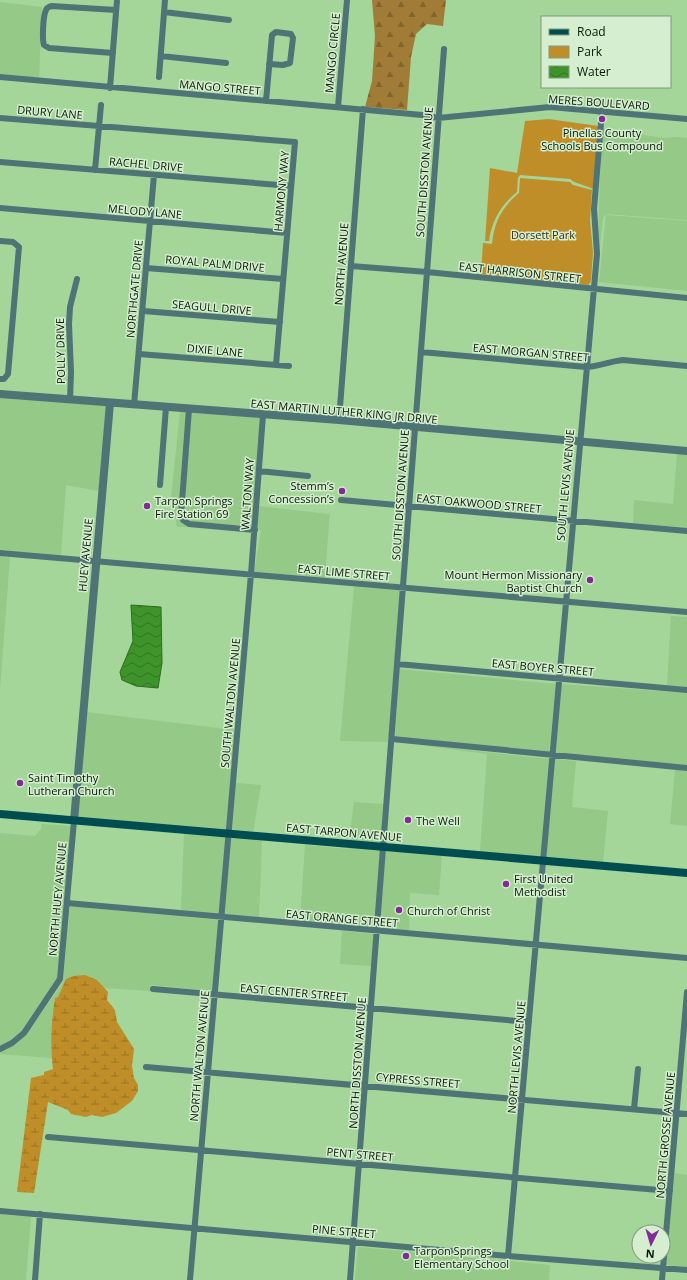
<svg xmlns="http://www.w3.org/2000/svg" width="687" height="1280" font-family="'Open Sans',sans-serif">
  <defs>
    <pattern id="forest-firs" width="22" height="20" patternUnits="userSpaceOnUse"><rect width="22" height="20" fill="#a17c37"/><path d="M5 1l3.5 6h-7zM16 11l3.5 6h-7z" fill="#81652c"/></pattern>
    <pattern id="wetland-marsh" width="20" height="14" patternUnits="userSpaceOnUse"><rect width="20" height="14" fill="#c08e29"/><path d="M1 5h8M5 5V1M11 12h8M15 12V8" fill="none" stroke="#9a7321"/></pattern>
    <pattern id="water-waves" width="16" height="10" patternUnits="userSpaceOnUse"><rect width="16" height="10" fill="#3e932a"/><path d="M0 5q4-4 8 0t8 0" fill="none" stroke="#327722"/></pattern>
  </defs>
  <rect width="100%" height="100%" fill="#a4d599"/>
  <!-- built -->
  <path fill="#94c988" d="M0,2l42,5 -3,71 -39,-4z
    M603,129l61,9 14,-1 9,1v82l-81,-6 -3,4 -4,37 -1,-17 2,-61z
    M606,215l81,6v70l-88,-9z
    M0,397l107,9 -8,85 -33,-6 -5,70 -61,-5z
    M180,412h6l-8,103 3,7 6,5h-10l-6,-30z
    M191,413l69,5 -8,108 -59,-4h-3l-5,-4 -2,-3z
    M677,453l10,1v74l-54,-5 1,-23 39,4z
    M259,506l70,8 1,-5 -5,69 -71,-6 7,-42h-4z
    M0,556l10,1 -10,133z
    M354,587l46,3 -11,152 -49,-1z
    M671,616l16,1v70l-20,-2z
    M399,669l157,15 -7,69 -154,-16z
    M561,684l126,9v72l-132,-12z
    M86,712l149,18 -9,100 -147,-12 -2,-4z
    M403,743l146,16 -8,99 -61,-6 7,-98z
    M554,759l22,2 -4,46 36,4 -5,52 -57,-5z
    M675,770l12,1v55l-17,-2z
    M236,783l25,2 -8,48 -21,-2z
    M354,802l30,2 -3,40 -32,-3z
    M42,824l29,2 -13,152 -36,53 -14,11 -8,4v-213l35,3 6,-7z
    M184,833l42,3 -7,78 -38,-4z
    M231,837l31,3 -3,78 -35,-3z
    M305,845l43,4v-2l32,3 -5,78 -75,-7z
    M385,851l57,4 -3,40 -29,-2 -1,38 -29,-3z
    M70,906l148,14 -6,71 -61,-6 -1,6 -46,-3 -7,-8 -31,-1 -8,18 -3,1 -3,16 -1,36 1,8 -52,-4v-2l10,-5 16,-12 37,-53z
    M342,931l32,3 -2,32 -32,-2z
    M674,1173l13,2v92l-21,-2z
    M0,1214l31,3 -5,63h-26z
    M358,1247l192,18 -1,15h-194z"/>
  <!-- green -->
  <path fill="#c08e29" d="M549,119l49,7 -4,63 -20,-7 -4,-3 -50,-4 -2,3 -1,14c-16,13 -25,28 -28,49h-4l5,-73 27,5 8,-52z
    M520,178l50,4 3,3 19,5 -2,30 3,33 -2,27 -1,3 -2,2 -107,-11 2,-31 9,1c2,-22 10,-37 27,-51z"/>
  <!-- forest -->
  <path fill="url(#forest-firs)" d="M372,0h74l-3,26 -16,-2 -11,10 -5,23 -4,53 -42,-3 7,-26 3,-45z"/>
  <!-- wetland -->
  <path fill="url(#wetland-marsh)" d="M85,975l12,5 11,12 -1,8 8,10 2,12 17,27 -2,17 2,12 4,7v6l-6,10 -16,12 -14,4 -10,-2 -6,2 -15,-3 -3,-4 -20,-8 -14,91 -17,-1 14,-114 13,-3v-3l9,-3c-3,-24 -2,-48 2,-71l3,-1 8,-18 7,-3z"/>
  <!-- water -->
  <path fill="url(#water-waves)" stroke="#2d6e1f" d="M131,605l30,2 1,56 -4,25 -22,-2 -14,-6 -2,-8 13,-31z"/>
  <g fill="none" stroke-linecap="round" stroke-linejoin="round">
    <!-- minor -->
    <path stroke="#4e7476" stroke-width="6" d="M164,12l65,8
      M113,53l-64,-5 -5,-3c-2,-6 -1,-29 2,-35 1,-3 2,-2 5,-4l65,4
      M161,56l65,7
      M0,77l389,35 33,3 16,3 112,-11 137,12
      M159,77l6,-77
      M110,88l7,-88
      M266,101l6,-66 4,-3 15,2 2,4 -3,25 -7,2 -14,-1
      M338,107l9,-107
      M0,118l295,24 -19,223
      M0,162l291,24
      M95,170l6,-65
      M0,208l287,25
      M0,241l13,1 6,5 -11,127 -4,5h-4
      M351,266l76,6 260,26
      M146,268l137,11
      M143,311l137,11
      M421,352l165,15c13,0 24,-6 37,-7l64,6
      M139,354l150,12
      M70,400l1,-28 -2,-48 1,-17 7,-28
      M134,405l20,-230
      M189,409l-8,106 2,5 6,4 66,6
      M339,420l24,-311
      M259,471l49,5
      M160,485l6,-78
      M341,500l346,31
      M0,553l687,59
      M397,664l290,26
      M392,739l295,29
      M67,903l620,55
      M153,989l376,33
      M0,1049l12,-6 12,-10 36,-54 14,-158
      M146,1067l541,47
      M634,1109l4,-40
      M48,1137l622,54
      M0,1211l508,45 179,14
      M508,1256l89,-1002 -3,-45 8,-98
      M35,1280l5,-66
      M190,1280l61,-706 12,-159
      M350,1280l94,-1231
      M662,1280l25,-288"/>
    <!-- tertiary -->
    <path stroke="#4e7476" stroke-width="8" d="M0,394l339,26 348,31
      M74,821l36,-418"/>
    <!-- secondary -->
    <path stroke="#004d51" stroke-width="8" d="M0,814l687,59"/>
  </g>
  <!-- markers -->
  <g fill="#842a96" stroke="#d5eed0" stroke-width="1.5">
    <circle cx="602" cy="119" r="4"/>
    <circle cx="342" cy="491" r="4"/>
    <circle cx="147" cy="506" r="4"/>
    <circle cx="590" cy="580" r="4"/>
    <circle cx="20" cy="783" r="4"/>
    <circle cx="408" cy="820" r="4"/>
    <circle cx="506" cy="884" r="4"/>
    <circle cx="399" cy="910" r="4"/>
    <circle cx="406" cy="1256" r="4"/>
  </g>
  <g text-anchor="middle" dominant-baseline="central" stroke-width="3" stroke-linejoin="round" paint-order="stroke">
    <!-- street labels -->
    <g font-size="11" fill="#061804" stroke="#d5eed0">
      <text transform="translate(332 53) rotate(-85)">MANGO CIRCLE</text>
      <text transform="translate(220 87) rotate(5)">MANGO STREET</text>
      <text transform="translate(599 102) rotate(4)">MERES BOULEVARD</text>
      <text transform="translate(50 112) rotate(5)">DRURY LANE</text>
      <text transform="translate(146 164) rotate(5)">RACHEL DRIVE</text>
      <text transform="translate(424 172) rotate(-86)">SOUTH DISSTON AVENUE</text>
      <text transform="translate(281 191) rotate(-85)">HARMONY WAY</text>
      <text transform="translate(145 211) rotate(5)">MELODY LANE</text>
      <text transform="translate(215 263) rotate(5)">ROYAL PALM DRIVE</text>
      <text transform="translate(341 264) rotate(-86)">NORTH AVENUE</text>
      <text transform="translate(520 272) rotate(6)">EAST HARRISON STREET</text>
      <text transform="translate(134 289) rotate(-85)">NORTHGATE DRIVE</text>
      <text transform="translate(212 307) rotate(5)">SEAGULL DRIVE</text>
      <text transform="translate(215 350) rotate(5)">DIXIE LANE</text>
      <text transform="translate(60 351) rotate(-91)">POLLY DRIVE</text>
      <text transform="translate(531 352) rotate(5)">EAST MORGAN STREET</text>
      <text transform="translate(344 411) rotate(5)">EAST MARTIN LUTHER KING JR DRIVE</text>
      <text transform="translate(565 485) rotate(-85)">SOUTH LEVIS AVENUE</text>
      <text transform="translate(247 494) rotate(-86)">WALTON WAY</text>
      <text transform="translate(400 495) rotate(-86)">SOUTH DISSTON AVENUE</text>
      <text transform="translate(479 503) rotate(5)">EAST OAKWOOD STREET</text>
      <text transform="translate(85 555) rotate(-85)">HUEY AVENUE</text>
      <text transform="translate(344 572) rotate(5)">EAST LIME STREET</text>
      <text transform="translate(543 667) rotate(5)">EAST BOYER STREET</text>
      <text transform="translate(230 703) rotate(-85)">SOUTH WALTON AVENUE</text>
      <text transform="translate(344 832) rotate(5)">EAST TARPON AVENUE</text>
      <text transform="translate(57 899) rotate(-85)">NORTH HUEY AVENUE</text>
      <text transform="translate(342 918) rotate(5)">EAST ORANGE STREET</text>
      <text transform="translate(294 992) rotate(5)">EAST CENTER STREET</text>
      <text transform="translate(199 1056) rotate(-85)">NORTH WALTON AVENUE</text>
      <text transform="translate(516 1057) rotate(-85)">NORTH LEVIS AVENUE</text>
      <text transform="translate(357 1063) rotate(-86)">NORTH DISSTON AVENUE</text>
      <text transform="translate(418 1080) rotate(5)">CYPRESS STREET</text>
      <text transform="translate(665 1135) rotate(-85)">NORTH GROSSE AVENUE</text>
      <text transform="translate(360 1154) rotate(5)">PENT STREET</text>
      <text transform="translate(344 1231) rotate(5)">PINE STREET</text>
    </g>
    <!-- poi labels -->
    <g font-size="11" fill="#061804" stroke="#d5eed0" text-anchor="start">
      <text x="602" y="132" text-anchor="middle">Pinellas County<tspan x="602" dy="13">Schools Bus Compound</tspan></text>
      <text x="334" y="485" text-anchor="end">Stemm’s<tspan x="334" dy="13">Concession’s</tspan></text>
      <text x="155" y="500">Tarpon Springs<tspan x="155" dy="13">Fire Station 69</tspan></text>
      <text x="582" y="574" text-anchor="end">Mount Hermon Missionary<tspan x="582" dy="13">Baptist Church</tspan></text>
      <text x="28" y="777">Saint Timothy<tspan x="28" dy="13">Lutheran Church</tspan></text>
      <text x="416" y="820">The Well</text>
      <text x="514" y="878">First United<tspan x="514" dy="13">Methodist</tspan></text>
      <text x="407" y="910">Church of Christ</text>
      <text x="414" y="1250">Tarpon Springs<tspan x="414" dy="13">Elementary School</tspan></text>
    </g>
    <!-- park labels -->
    <g font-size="11" fill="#382c17" stroke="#d5eed0">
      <text x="543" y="234">Dorsett Park</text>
    </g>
  </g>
  <!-- legend -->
  <rect x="541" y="16" width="130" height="72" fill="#d5eed0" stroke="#82987e"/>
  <rect x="549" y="29" width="20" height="6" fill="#004d51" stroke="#82987e"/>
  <text x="577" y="36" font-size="12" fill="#061804">Road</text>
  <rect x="549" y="46" width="20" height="12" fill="#c08e29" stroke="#82987e"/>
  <text x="577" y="56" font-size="12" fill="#061804">Park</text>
  <rect x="549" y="66" width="20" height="12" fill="url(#water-waves)" stroke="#82987e"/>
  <text x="577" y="76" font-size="12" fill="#061804">Water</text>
  <!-- north arrow -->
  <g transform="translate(651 1244) rotate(185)"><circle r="19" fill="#d5eed0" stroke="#82987e"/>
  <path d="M0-3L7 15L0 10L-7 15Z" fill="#842a96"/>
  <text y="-6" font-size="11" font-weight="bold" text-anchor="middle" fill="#061804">N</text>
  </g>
</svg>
